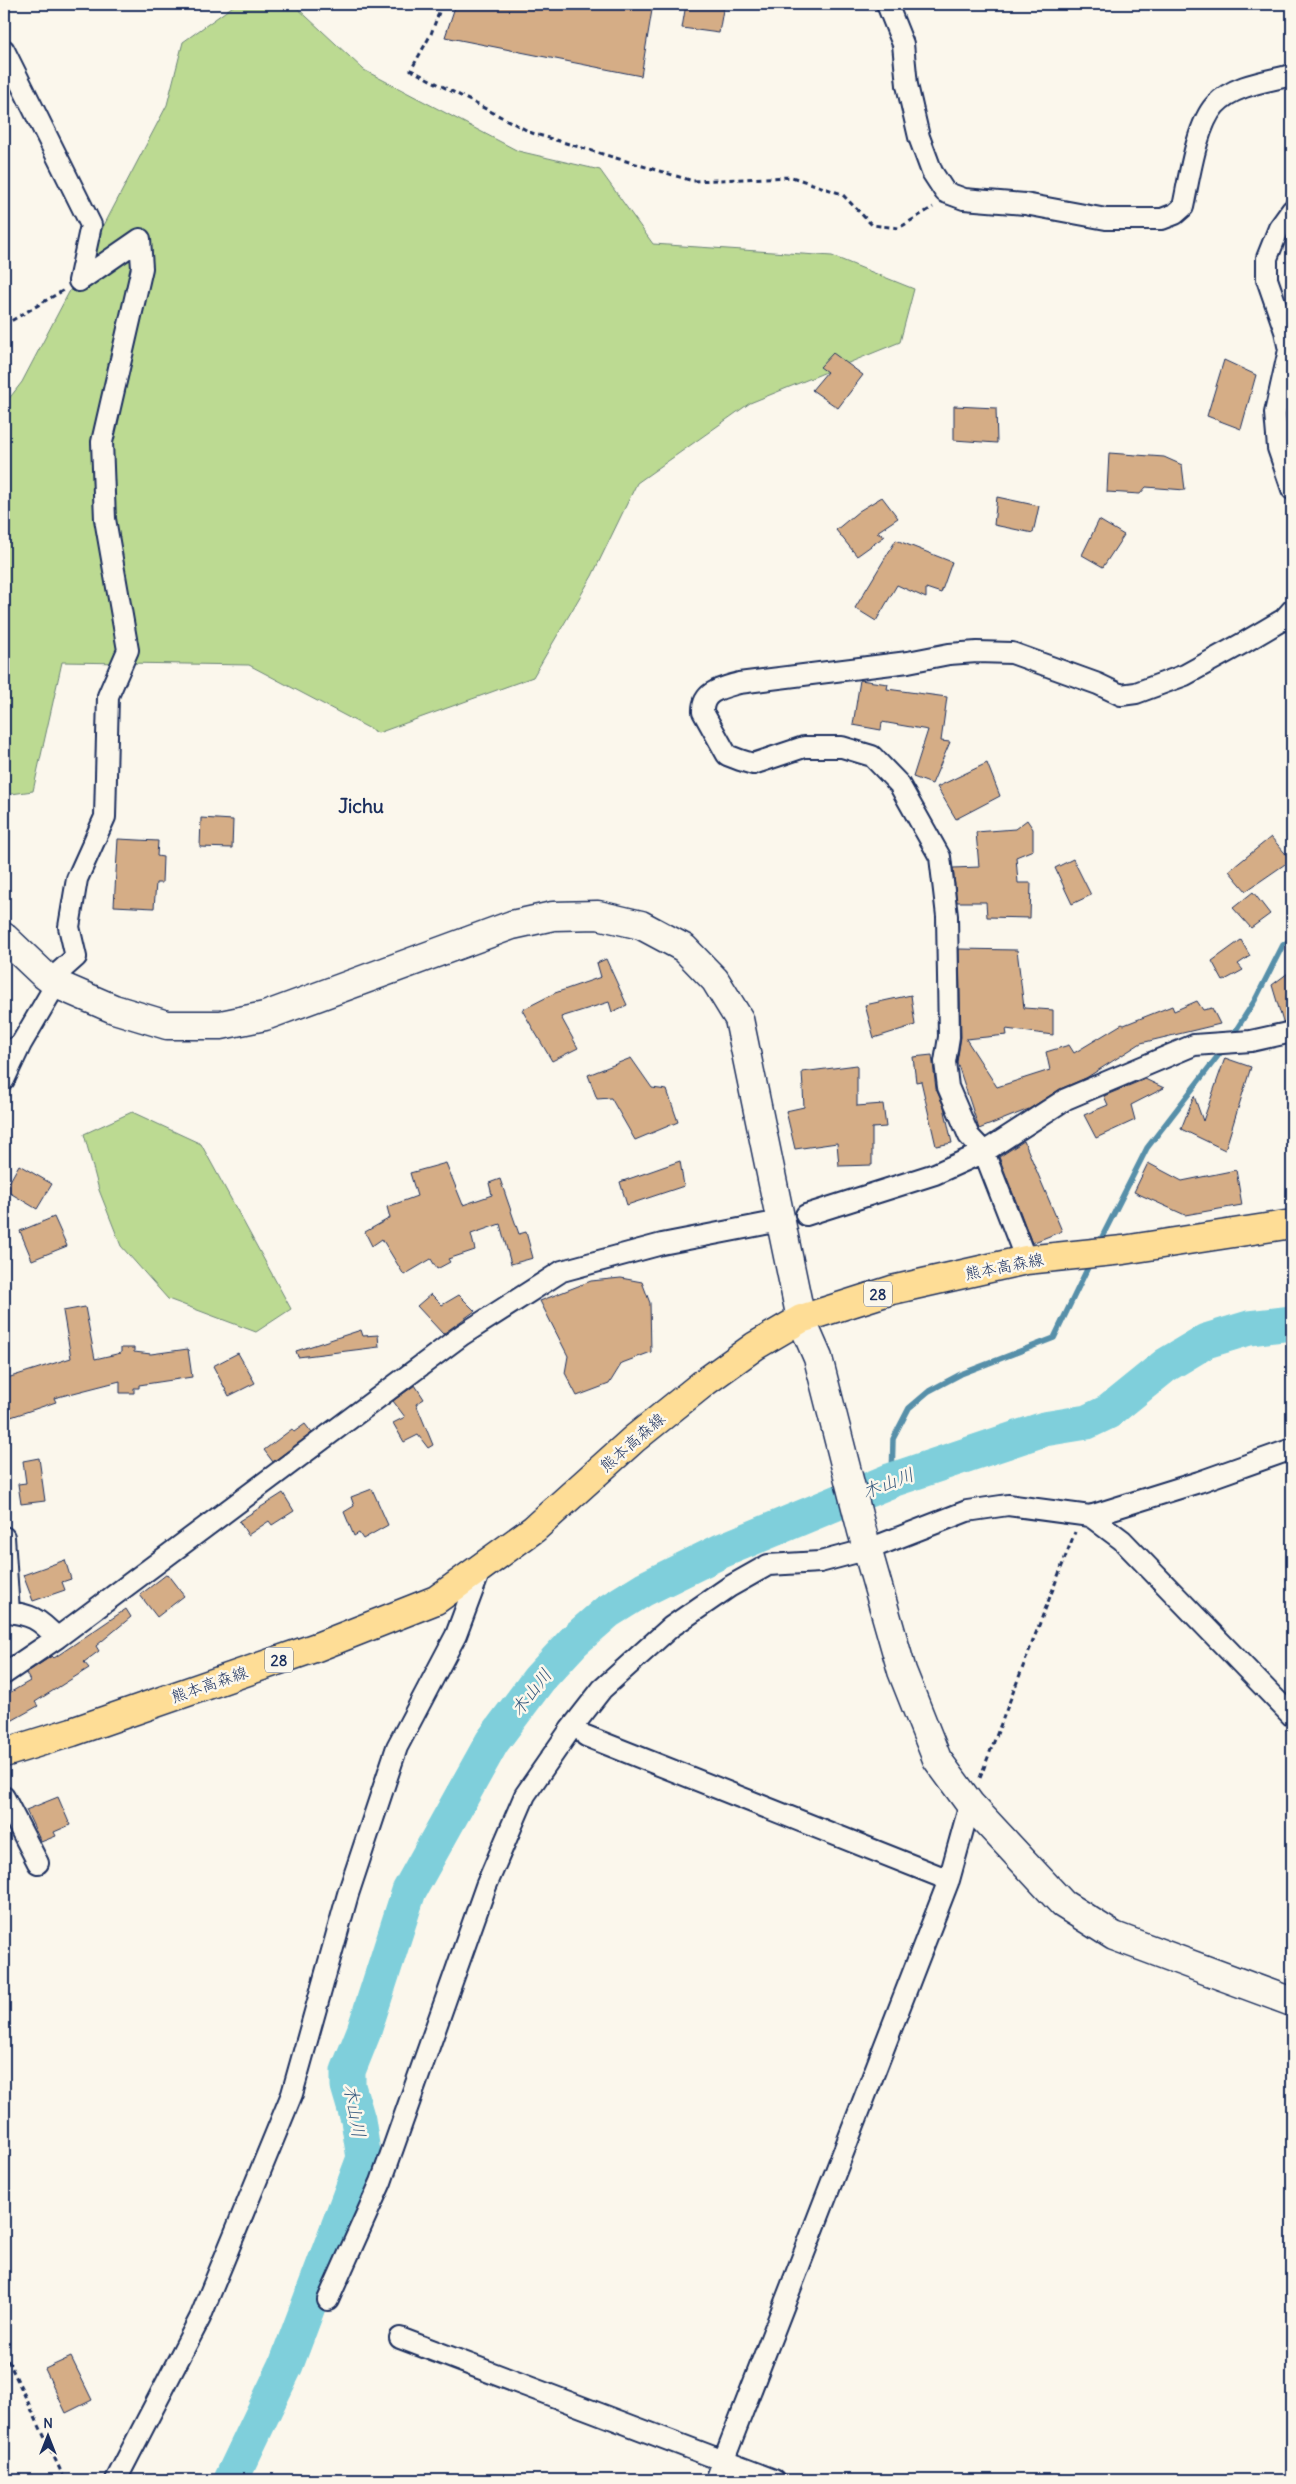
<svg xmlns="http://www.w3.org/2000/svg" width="1296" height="2484" font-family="Delius,'Klee One',sans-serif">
  <rect width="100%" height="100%" fill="#fbf7ec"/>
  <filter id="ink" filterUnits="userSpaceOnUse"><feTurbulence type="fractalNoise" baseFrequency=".02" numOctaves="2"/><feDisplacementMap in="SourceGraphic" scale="10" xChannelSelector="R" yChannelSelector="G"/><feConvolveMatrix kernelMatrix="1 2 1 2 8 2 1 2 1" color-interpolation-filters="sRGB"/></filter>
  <g filter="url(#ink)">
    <!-- green -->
    <path fill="#bcda92" stroke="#6c8478" d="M236,4h57l71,66 154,81 82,19 53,74 179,12 82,33 -14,53 -150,61 -113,80 -45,93 -59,101 -155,56 -129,-68 -187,-3 -29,129 -29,4v-390l18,-23 145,-277 16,-63z
      M132,1112l69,32 90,165 -35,23 -88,-33 -47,-53 -22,-56 -15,-56z"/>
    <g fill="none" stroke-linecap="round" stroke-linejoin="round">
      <!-- stream -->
      <path stroke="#578fa9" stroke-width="5.5" d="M1231,1038l24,-38 28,-55 9,-6
        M1099,1243l48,-95 77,-100
        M892,1480l1,-41 16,-31 20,-17 32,-17 93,-36 37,-77"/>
      <!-- river -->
      <path stroke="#7fcfdb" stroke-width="35" d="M231,2480l55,-115 78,-207 -6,-38 -10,-34v-15l16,-40 45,-140 83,-149 47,-63 36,-39 32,-28 37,-23 77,-38 171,-71 152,-51 43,-7 21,-10 58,-47 40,-24 43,-13 43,-5"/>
    </g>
    <!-- building -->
    <path fill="#d5ad86" stroke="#1b2f5e" d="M456,4h197l-12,72 -196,-39z
      M686,4h38l-5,29 -37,-5z
      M833,353l30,22 -25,33 -26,-18 15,-18 -7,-5z
      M1224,360l32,15 -15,54 -34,-13z
      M954,406l42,2 1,35 -43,-3z
      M1109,453l55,4 18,8 3,25 -39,-3 -6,7 -33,-2z
      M882,497l16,21 -21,14 8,4 -28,20 -21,-26 23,-19z
      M997,497l42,9 -6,27 -39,-8z
      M1099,520l25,15 -21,32 -21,-12z
      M896,540l56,22 -11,31 -15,-5v10l-29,-13 -21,36 -21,-13z
      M860,680l28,4 -1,5 60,8 -6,44 9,1 -18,42 -19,-7 15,-47 -46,-8 -1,8 -28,-5z
      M987,763l13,33 -44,23 -19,-32z
      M201,818l32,2 -1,28 -32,-1z
      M1027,820l6,9v21l-17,7 2,26h13l-1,35 -43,-1 -1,-15h-29l-4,-34 26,-1 -3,-35 39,-3z
      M1271,837l20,23 -45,31 -17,-20z
      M118,839l40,2 -1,15 6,1 -1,26h-6l-2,25 -40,-2z
      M1073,859l18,36 -19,9 -17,-36z
      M1253,892l17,22 -19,14 -18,-20z
      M1241,940l9,16 -12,8 5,6 -20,11 -11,-20z
      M959,949l58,1 7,58 29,2v25l-47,-6 1,6 -41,4 31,48 53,-17 -4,-18 23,-7 5,8 48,-29 2,1 48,-19 2,5 23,-10 6,9 9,-2 8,16 -79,19 -55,35 -26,11 -31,20 -50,20 -22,-67 4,-25z
      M606,959l21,46 -15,7 -3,-10 -48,15 17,31 -26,13 -30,-51 33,-17 46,-16 -4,-14z
      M1292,970v50l-9,2 -11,-37z
      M911,995l4,30 -41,13 -9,-33z
      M932,1055l4,34 8,18 8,36 -16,3 -15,-65 -5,1 -3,-25z
      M631,1058l21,30 15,2 11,32 -43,18 -24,-42 -14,1 -9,-24z
      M1225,1058l26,9 -26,83 -44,-21 13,-33 9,25z
      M857,1065v41l26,-2 3,23 -14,1v37l-33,1 -2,-23 -42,6 -9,-38 18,-4 -2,-35z
      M1145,1079l19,9 -33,17 4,15 -39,18 -12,-23 24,-10 -4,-9z
      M1024,1141l38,90 -30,12 -33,-86z
      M680,1161l4,25 -57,19 -7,-23z
      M446,1163l17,42 29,-10 -3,-12 11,-4 19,55 7,-2 7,26 -22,6 -11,-40 -29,10 4,16 -27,9 2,3 -13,7 -6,-10 -27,16 -22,-36 -10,7 -7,-14 25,-14 -3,-11 30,-11 -7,-23z
      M1148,1163l34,18 54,-11 6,35 -57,10 -51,-23z
      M19,1165l33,19 -15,25 -32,-19z
      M54,1217l13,29 -35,14 -12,-29z
      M621,1278l21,4 8,21 1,49 -29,11 -13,21 -32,12 -12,-23 3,-17 -28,-55 51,-20z
      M431,1294l11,11 17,-10 16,16 -32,23 -26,-28z
      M85,1307l10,52 26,-6v-5h13v4l17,2 37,-5 4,28 -53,8v3h-5v5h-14v-12l-66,17 2,4 -45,15 -7,-38 67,-21 -8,-47z
      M361,1330l2,6 15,-1 1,12 -81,10 -2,-6z
      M238,1353l17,30 -26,13 -16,-30z
      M415,1385l9,14 -8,5 17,41 -5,3 -10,-13 -14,7 -11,-19 12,-6 -12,-16z
      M305,1424l7,9 -39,29 -9,-12 28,-21 2,3z
      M39,1458l6,43 -24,3 -3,-20 8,-1 -3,-22z
      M372,1489l16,36 -25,14 -4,-6 -5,3 -10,-24 10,-6 -3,-9z
      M283,1493l11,18 -22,14 -3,-4 -21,14 -9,-14z
      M65,1560l6,19 -9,3 3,8 -32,11 -10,-26z
      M167,1574l17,22 -27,21 -17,-22z
      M126,1609l5,8 -35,29 3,5 -15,11 5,6 -54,34 3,4 -34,19v-29l26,-15 -4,-8 26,-17 2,2z
      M58,1797l12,28 -16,7 2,4 -15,6 -15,-32z
      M71,2357l21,43 -26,13 -21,-44z"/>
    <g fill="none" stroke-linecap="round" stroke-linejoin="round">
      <defs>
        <path id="street" d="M887,4l16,40 4,41 12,52 13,35 13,20 19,7 61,5 81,15h56l13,-5 8,-7c6,-27 13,-81 32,-102 18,-20 53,-24 77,-30
          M4,50l87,175 -12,56
          M1292,210l-13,18 -12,30v21l18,52 4,19 -14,63 3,35 14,41
          M4,1055l17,-11 35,-60 2,-11 18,-16 -7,-30 8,-48 28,-62 3,-121 20,-46 -23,-131 -3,-77 40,-174 -2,-29 -61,42
          M4,1080l17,-36
          M806,1215l129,-41 49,-22 82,-53 128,-54 57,-4 41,-9
          M1026,1260l-42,-108 -15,-16 -21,-49 -3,-25 4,-25 -2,-121 -7,-59 -41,-73 -27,-28 -30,-9h-38l-51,17 -13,-4 -13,-5 -24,-43c-1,-21 19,-24 36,-29l169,-21 41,-8 28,-2 35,1 86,31 23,11 15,-2 49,-18 60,-33 39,-23 8,-9
          M1090,1516l32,24 170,176
          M4,1537l5,75
          M4,1611c28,4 34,7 53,27
          M4,1674l53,-36 405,-303 100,-64 100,-27 108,-21
          M586,1736l363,144
          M4,1797l34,66
          M328,2300l53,-118 105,-296 39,-91 45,-65 32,-41 69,-62 58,-40 39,-22 52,-3 49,-13 98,-38 41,-6 82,11 109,-34 93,-33
          M400,2338l374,142
          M116,2480l84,-162 92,-224 56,-200 49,-147 59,-112 25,-67
          M716,2480l233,-600 21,-76"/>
        <path id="secondary" d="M4,937l39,37 13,10 58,25 53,16h54l44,-9 247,-91 41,-9 45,-1 43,10 43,23 31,32 24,39 62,300 17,39 44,173 40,140 35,88 33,45 93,100 51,32 178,66"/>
        <path id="primary" d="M4,1753l68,-21 245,-85 119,-47 98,-71 100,-90 71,-57 50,-36 46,-27 91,-29 134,-30 97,-10 169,-26"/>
      </defs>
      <!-- street casing -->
      <use href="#street" stroke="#1b2f5e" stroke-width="24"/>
      <!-- secondary casing -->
      <use href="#secondary" stroke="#1b2f5e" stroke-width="31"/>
      <!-- primary casing -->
      <use href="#primary" stroke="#1b2f5e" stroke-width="31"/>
      <!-- path -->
      <path stroke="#1b2f5e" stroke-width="3" stroke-dasharray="5 4" stroke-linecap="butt" d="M442,4l-11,30 -20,36 121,63 161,48 99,-4 50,17 30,31 27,3 34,-21
        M4,325l60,-35
        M980,1778l95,-246
        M4,2352l61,128"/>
      <!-- street -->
      <use href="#street" stroke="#fbf7ec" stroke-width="20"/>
      <!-- secondary -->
      <use href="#secondary" stroke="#fbf7ec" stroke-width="28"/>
      <!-- primary -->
      <use href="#primary" stroke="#fedd96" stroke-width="28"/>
    </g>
  </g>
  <g text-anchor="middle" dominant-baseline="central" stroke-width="5" stroke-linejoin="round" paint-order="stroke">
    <!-- shield labels -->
    <g fill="#fbf7ec" stroke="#5e6b89" stroke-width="1">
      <rect x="864" y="1281.5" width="28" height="25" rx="4"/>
      <rect x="265" y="1647.5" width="28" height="25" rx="4"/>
    </g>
    <g font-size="15" font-weight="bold" fill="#1b2f5e">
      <text x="878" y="1294">28</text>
      <text x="279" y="1660">28</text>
    </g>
    <!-- street labels -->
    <g font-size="16" fill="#1b2f5e" stroke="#fbf7ec">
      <text transform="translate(1004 1266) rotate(-11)">熊本高森線</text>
      <text transform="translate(632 1442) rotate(-41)">熊本高森線</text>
      <text transform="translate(209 1684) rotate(-19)">熊本高森線</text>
    </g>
    <!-- water labels -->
    <g font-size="18" font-style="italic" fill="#34577d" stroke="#fbf7ec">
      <text transform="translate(888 1483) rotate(-21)">木山川</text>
      <text transform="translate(531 1692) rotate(-52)">木山川</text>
      <text transform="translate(355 2111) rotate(80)">木山川</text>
    </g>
    <!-- quarter labels -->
    <g font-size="19" font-weight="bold" fill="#1b2f5e" stroke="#fbf7ec">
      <text x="361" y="806">Jichu</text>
    </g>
  </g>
  <!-- margin -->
  <rect width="1296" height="2484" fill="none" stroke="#fbf7ec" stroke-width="20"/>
  <rect x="10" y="10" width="1276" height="2464" fill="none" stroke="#1b2f5e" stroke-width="2" filter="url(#ink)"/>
  <!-- north arrow -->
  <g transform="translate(48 2436)" stroke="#fbf7ec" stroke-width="4" paint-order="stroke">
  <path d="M0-4L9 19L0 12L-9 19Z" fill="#1b2f5e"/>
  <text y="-8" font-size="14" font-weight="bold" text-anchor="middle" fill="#1b2f5e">N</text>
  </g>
</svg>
